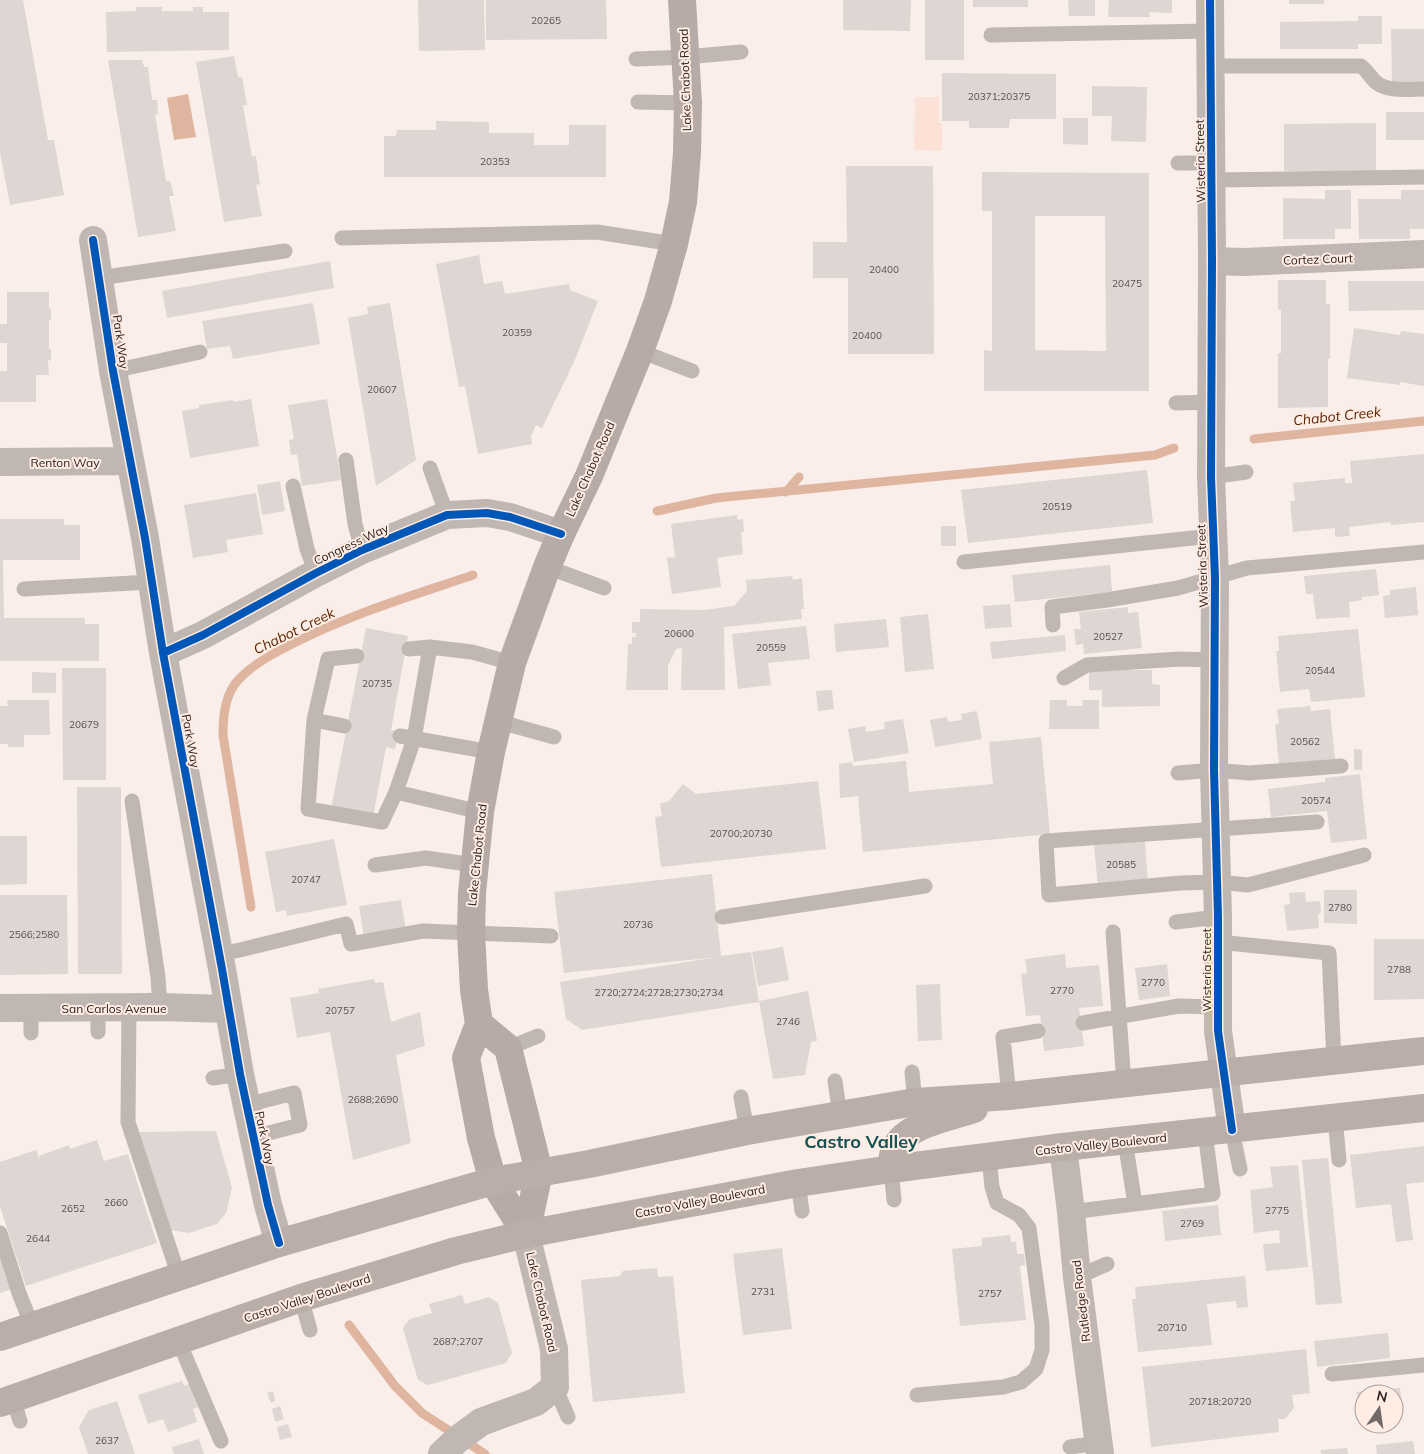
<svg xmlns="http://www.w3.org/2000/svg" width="1424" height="1454" font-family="Mulish,sans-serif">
  <rect width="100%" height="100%" fill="#f9eee9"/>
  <!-- green -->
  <path fill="#fce2d6" d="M915,97h24v26h3v28l-28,-1z"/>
  <!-- water -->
  <path fill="#dfb5a0" d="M188,94l8,43 -22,3 -7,-42z"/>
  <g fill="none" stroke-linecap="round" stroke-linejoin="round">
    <!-- stream -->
    <path stroke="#dfb5a0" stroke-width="9" d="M1254,439l170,-18
      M786,492l13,-15
      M657,511l59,-13 439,-43 19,-7
      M251,907l-28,-172c0,-20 2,-42 17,-57 16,-16 38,-27 58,-37 56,-28 116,-46 175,-66
      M349,1325l46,61 27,27 63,41"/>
  </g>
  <!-- building -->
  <path fill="#ddd6d2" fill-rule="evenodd" d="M0,0h23l25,140h6l10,55 -54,10 -10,-53z
    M418,0h66l1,50 -66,1z
    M486,0h120l1,39 -121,1z
    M843,0h68l-1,31 -67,-1z
    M925,0h39v60h-39z
    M973,0h55v7h-55z
    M1068,0h27v16h-26z
    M1109,0h63v13l-23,-1 1,5h-42z
    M1289,0h35v4h-35z
    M137,7h25v4h31v-4h10v5h26v38l-122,2 -1,-40 30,-1z
    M1358,16h24v28h-24v5h-78v-27l78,-1z
    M1391,29h33v54l-32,-1z
    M234,56l4,21h4l5,28h-4l9,52 4,-1 4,28 -4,1 6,31 -38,6 -28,-160z
    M108,60h34l2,7h4l4,33h5l1,14 -3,1 11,66h4l4,15h-5l7,35 -38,6z
    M942,73l114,1v45h-46l-1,9h-40v-7h-27z
    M1092,86l55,1 -1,55 -35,-1 1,-25h-20z
    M1386,112h38v28h-38z
    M1063,118h25v27l-25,-1z
    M436,121l53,1v11h45v12h35v-20h37v52h-222v-41h12l1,-6h39z
    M1376,123v48h-92v-47z
    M846,166h87l1,188h-86v-76h-35v-36h34z
    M982,172l167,1v218h-165v-41l8,1v-140h-10zM1035,216h70l1,135 -71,-1z
    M1325,190h26v39h-16v10h-52v-41l42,1z
    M1401,190h23v39h-14v10h-51l-1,-40h43z
    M479,255l5,29 18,-3 3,13 64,-10 1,6 28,11 -24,61 -32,66 -6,-3 -5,11 1,8 -54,10 -13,-68 -6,1 -23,-123z
    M330,261l4,27 -167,30 -5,-27z
    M1278,280h48v24h4v55h-2v48l-50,1v-55h3v-43h-3z
    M1348,281h76v29l-75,1z
    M7,292h42v16l2,1v11h-2v29h2v12l-3,-1 1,15h-13v27h-36v-31h7v-28h-7v-19h7z
    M313,303l7,41 -87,15 -3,-13 -23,3 -5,-28z
    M390,303l26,157 -40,26 -28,-168 20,-4 -1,-7z
    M1354,328l46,7 1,-4 23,3v52l-24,-4v3l-53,-7z
    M251,399l8,47 -69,12 -8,-47 17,-3v-3l34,-5 1,2z
    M327,399l14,81 -39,6 -5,-32 -6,1 -2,-15 5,-1 -6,-34z
    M1424,454v68l-33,3v-3l-42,5 1,9 -15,1v-9l-42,4 -3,-31h5l-2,-18 52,-5v5h7l-2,-22z
    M1147,470l6,53 -185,20 -7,-53z
    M280,481l5,30 -23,4 -5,-30z
    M256,493l7,41 -37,6 2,12 -35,6 -9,-53z
    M737,515l1,5 5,-1 1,13h-3l2,22 -26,4 4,29 -49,7 -5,-36 8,-1 -4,-33z
    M0,519h64v6h16v35h-77l1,58h81v6h14v37h-99z
    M941,526h15v20h-15z
    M1110,565l2,27 -97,10 -3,-27z
    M1376,569l3,26 -17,2v3l-13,2 1,15 -34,2 -3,-25h-7l-2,-18z
    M792,576l1,4 9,-2 2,31h-3l1,10 -78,8 1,63h-44l1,-42 -6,1 -8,16v25h-42l2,-46h4v-7h4v-4h-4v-11h8v-13l64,1 30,-4 13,-15 -1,-11z
    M1416,587l2,28 -33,3 -2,-22 7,-1v-5z
    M1010,604l2,23 -27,2 -2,-23z
    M1128,607v6l10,-1 4,36 -58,6 -1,-10 -7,1 -2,-16h7l-2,-17z
    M928,614l6,55 -29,3 -5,-55z
    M886,619l3,28 -53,5 -2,-28z
    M806,626l4,33 -42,4 3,22 -33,4 -6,-55z
    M366,628l42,8 -17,94 8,2 -4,17 -9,-2 -13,70 -42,-8z
    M1358,629l7,68 -54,5 -2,-13 -29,3 -4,-41h3l-1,-15z
    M1065,635l1,16 -74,8 -2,-17z
    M62,668h44v112h-43z
    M1089,670h63v14l8,1v21l-58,1v-17h-13z
    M32,672l24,1v20h-24z
    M832,690l2,19 -16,2 -2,-20z
    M7,700h42l1,35h-26v12h-16v-3h-8v-38h8z
    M1050,700h17v6h16l-1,-6h17v29h-50z
    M1310,706l1,5 19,-2 5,50 -56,5 -4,-40h4l-2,-15z
    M977,711l5,28 -47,8 -5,-27 17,-3 1,5 14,-2 -1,-6z
    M903,719l6,34 -55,9 -6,-33 17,-3 1,6 19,-3 -1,-7z
    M1041,737l9,97 -187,18 -5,-56 -18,2 -1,-34 13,-2 1,4 53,-5 3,31 84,-8 -4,-42z
    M1354,749l8,1v20h-8z
    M1360,774l7,65 -36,4 -4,-32 -56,6 -3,-28 57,-7v-4z
    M818,781l8,68 -165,18 -6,-50 7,-1 -2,-13 8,-1 15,-18 13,10z
    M77,787h44l1,187h-44z
    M0,836h27v48l-27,1z
    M334,839l13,66 -60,11 -1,-6 -10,2 -11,-60z
    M1145,841l3,42 -50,4 -4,-42z
    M712,874l9,82 30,-4 8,50 -177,28 -16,-11 -6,-37 158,-25 -154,16 -10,-81z
    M1324,890h33v34l-33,-1z
    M1305,892l1,10 14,-1 1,12 -3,1 1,14 -32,3 -3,-26 6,-1 -1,-11z
    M0,895h67l1,79 -68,1z
    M401,900l5,30 -42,7 -5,-31z
    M1374,939h50v60l-50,1z
    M783,947l6,33 -31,6 -6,-34z
    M1065,954l1,14 33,-3 4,41 -24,2 5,38 -40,5 -4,-36 -14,1 -5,-42 6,-1 -2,-14z
    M1167,964l3,32 -31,4 -4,-32z
    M374,979l1,4 8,-1 8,40 29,-10 5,34 -29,9 15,88 -58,17 -23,-128 -33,6 -7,-40 29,-5 -1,-4z
    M940,984l2,56 -24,1 -2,-56z
    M808,991l9,50 -6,1 -6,33 -32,4 -14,-78z
    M216,1131l16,57 -6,25 -9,11 -28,9 -20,-3 -32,-98z
    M97,1140l7,21 24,-7 29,89 -131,43 -26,-79v-45l36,-12 5,14 -2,-8 30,-11 1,4z
    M1424,1146v36l-18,2 7,56 -17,2 -5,-38 -35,4 -6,-53z
    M1328,1158l14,145 -26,2 -14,-145z
    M1298,1165l10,102 -42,4 -3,-27 17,-1 -1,-13 -25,3 -4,-43 23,-3 -3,-20z
    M1218,1205l3,30 -56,6 -3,-30z
    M1010,1235l1,7h5l1,12h7l1,11 -5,1 6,54 -66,6 -8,-77 30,-3v-8z
    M0,1246l15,42 -15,5z
    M782,1248l10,81 -49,6 -10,-81z
    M657,1268l1,9 15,-1 12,117 -92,9 -12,-122 39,-4 3,-5z
    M1245,1276l3,31 -11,1 -1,-7 -29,3 5,41 -74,7 -6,-53h4l-1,-12z
    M462,1295l3,9 24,-7 9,6 14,50 -6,10 -78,22 -10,-5 -15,-52 7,-9 22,-6 -3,-9z
    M1388,1333l2,25 -73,9 -3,-26z
    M1306,1349l4,44 -18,2 2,13 -9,11h-7l1,13 -128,15 -9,-80z
    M182,1381l2,5 6,-2 8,23 -5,2 4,13 -29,10 -5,-13 -15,5 -10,-29z
    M1400,1388l2,19 -8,1v-14h-30v18l-4,1 -3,-21z
    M273,1391l2,10 -4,2 -4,-10z
    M117,1401l18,53h-47l-9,-27 10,-17z
    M280,1406l4,13 -9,3 -3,-13z
    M288,1424l4,13 -12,3 -3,-13z
    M199,1439l5,15h-30l-2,-7z
    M1413,1441l2,13h-38l-1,-9z
    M1347,1448l1,6h-27v-4z"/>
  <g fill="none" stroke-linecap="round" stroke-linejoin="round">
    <!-- service -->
    <path stroke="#c0b7b2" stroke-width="15" d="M991,35l219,-4
      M636,59l50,-2 55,-5
      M1210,66h151c7,5 11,14 16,17 12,9 33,6 47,6
      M638,102l50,1
      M1178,163h32
      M1211,180l213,-3
      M342,238l255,-6 77,12
      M99,278l186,-27
      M640,351l52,20
      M113,371l87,-19
      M1176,403l36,-1
      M346,460l9,64 7,26
      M430,468l17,47
      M1211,477l35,-5
      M293,486l14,63 9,24
      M964,562l248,-26
      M547,567l57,21
      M24,589l127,-7
      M1053,625l-1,-18 55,-7 71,-12 69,-20 177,-16
      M409,649l21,-2
      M357,656l-29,3 -14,61 -6,89 74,13 14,-30
      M1064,678l23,-13 93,-6 35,1
      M314,720l30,6
      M497,721l57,16
      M400,736l91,16
      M1178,773l36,-3 35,3 92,-7
      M132,801l26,176 2,30
      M480,812l-84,-20 18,-53 16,-92 42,5 40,11
      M1317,822l-271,19 3,54 131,-12 37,-1 31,3 116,-30
      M375,865l51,-7 48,7
      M722,917l203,-31
      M1176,922l42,-5
      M1113,932l11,152
      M1217,942l112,11 5,108
      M219,954l21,-4 106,-26 5,20 72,-13 128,5
      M31,1008v25
      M98,1008v24
      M129,1008l-1,114 51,155
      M1083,1023l96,-17 38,1
      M508,1048l30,-12
      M912,1072l3,30
      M213,1078l27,-4
      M835,1081l5,34
      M1009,1096l-6,-59 35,-6
      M741,1097l6,34
      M246,1105l48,-12 6,32 -47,12
      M1335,1118l4,42
      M1232,1130l8,39
      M1125,1141l10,63
      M891,1169l3,31
      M798,1183l4,28
      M1071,1212l142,-18 -8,-62
      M0,1233l19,60 13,33
      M1077,1277l30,-13
      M301,1298l9,32
      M179,1342l42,99
      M1332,1374l92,-9
      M555,1387l13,30
      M917,1395l86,-8 18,-5 15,-13 6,-19v-25l-13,-97 -10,-13 -22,-12 -5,-16 -3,-30
      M13,1399l7,22
      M1070,1447l29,-4"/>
    <!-- minor -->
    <path stroke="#c0b7b2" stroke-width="28" d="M1210,0l2,261 -1,216 4,101 -1,192 4,147v114l14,99
      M93,240l20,131 32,167 18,115 59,316 18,105 28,131 11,38
      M1212,261l32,1 180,-8
      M0,462l130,-1
      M163,653l40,-18 113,-62 46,-23 85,-35 40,-2 23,4 51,17
      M0,1008l160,-1 68,2
      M1063,1147l8,65 6,65 23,177
      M442,1454l16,-15 23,-17 55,-20 19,-15 -1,-38 -28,-115"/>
    <!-- secondary -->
    <path stroke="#b6aba6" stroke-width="28" d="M479,1024l29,24 31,124 -13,62
      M526,1234l-33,-53 -12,-43 -15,-80 13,-34 -5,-34 -3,-57 1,-40 8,-81 11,-60 21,-89 35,-96 14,-33 28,-58 51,-125 18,-50 16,-57 9,-42 4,-49 1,-50 -6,-103"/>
    <!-- primary -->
    <path stroke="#b9aea8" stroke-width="28" d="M891,1169c1,-7 1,-15 5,-22 11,-23 55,-30 78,-38
      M0,1337l279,-94 214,-62 96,-17 158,-33 168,-29 94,-6 415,-45
      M0,1403l301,-105 155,-47 70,-17 272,-51 93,-14 172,-22 361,-39"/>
    <defs>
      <path id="cycleway" d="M1210,0l2,261 -1,216 4,101 -1,192 4,147v114l14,99
        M93,240l20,131 32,167 18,115 59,316 18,105 28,131 11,38
        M163,653l40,-18 113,-62 46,-23 85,-35 40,-2 23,4 51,17"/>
    </defs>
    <!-- cycleway casing -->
    <use href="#cycleway" stroke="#ffece3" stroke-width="11"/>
    <!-- cycleway -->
    <use href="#cycleway" stroke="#0057b8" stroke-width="8"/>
  </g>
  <g text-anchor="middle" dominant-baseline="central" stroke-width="4" stroke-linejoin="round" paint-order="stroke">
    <!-- number labels -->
    <g font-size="10" fill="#58514e">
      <text x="546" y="20">20265</text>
      <text x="999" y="96">20371;20375</text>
      <text x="495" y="161">20353</text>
      <text x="884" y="269">20400</text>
      <text x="1127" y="283">20475</text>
      <text x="517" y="332">20359</text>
      <text x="867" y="335">20400</text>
      <text x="382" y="389">20607</text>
      <text x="1057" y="506">20519</text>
      <text x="679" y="633">20600</text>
      <text x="1108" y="636">20527</text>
      <text x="771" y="647">20559</text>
      <text x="1320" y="670">20544</text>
      <text x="377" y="683">20735</text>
      <text x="84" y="724">20679</text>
      <text x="1305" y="741">20562</text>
      <text x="1316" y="800">20574</text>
      <text x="741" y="833">20700;20730</text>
      <text x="1121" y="864">20585</text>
      <text x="306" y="879">20747</text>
      <text x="1340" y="907">2780</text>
      <text x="638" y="924">20736</text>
      <text x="34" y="934">2566;2580</text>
      <text x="1399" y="969">2788</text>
      <text x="1153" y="982">2770</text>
      <text x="1062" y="990">2770</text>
      <text x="659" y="992">2720;2724;2728;2730;2734</text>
      <text x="340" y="1010">20757</text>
      <text x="788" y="1021">2746</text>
      <text x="373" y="1099">2688;2690</text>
      <text x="116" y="1202">2660</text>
      <text x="73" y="1208">2652</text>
      <text x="1277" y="1210">2775</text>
      <text x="1192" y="1223">2769</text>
      <text x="38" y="1238">2644</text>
      <text x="763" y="1291">2731</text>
      <text x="990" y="1293">2757</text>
      <text x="1172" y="1327">20710</text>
      <text x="458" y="1341">2687;2707</text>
      <text x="1220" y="1401">20718;20720</text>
      <text x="107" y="1440">2637</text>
    </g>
    <!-- street labels -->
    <g font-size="12" fill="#29221f" stroke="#ffece3">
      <text transform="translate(685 80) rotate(-92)">Lake Chabot Road</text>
      <text transform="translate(1200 161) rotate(-91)">Wisteria Street</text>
      <text transform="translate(1318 259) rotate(-2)">Cortez Court</text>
      <text transform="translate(121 342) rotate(82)">Park Way</text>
      <text x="65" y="462">Renton Way</text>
      <text transform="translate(590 469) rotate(-66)">Lake Chabot Road</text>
      <text transform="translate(351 544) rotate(-25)">Congress Way</text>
      <text transform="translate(1202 566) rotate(-92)">Wisteria Street</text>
      <text transform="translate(191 741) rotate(80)">Park Way</text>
      <text transform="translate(477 855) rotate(-84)">Lake Chabot Road</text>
      <text transform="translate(1206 970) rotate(-90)">Wisteria Street</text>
      <text x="114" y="1008">San Carlos Avenue</text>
      <text transform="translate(265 1138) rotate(78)">Park Way</text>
      <text transform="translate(1101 1144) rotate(-6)">Castro Valley Boulevard</text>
      <text transform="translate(700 1201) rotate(-11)">Castro Valley Boulevard</text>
      <text transform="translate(307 1298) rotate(-18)">Castro Valley Boulevard</text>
      <text transform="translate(1081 1301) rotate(-97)">Rutledge Road</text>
      <text transform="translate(542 1302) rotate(77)">Lake Chabot Road</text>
    </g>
    <!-- water labels -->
    <g font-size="14" font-style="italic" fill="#5a2608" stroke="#ffece3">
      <text transform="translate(1337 416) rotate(-6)">Chabot Creek</text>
      <text transform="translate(294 631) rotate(-26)">Chabot Creek</text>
    </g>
    <!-- district labels -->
    <g font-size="18" font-weight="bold" fill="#155253" stroke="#ffece3">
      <text x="861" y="1141">Castro Valley</text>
    </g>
  </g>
  <!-- north arrow -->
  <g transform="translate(1379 1409) rotate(13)"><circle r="24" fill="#ffece3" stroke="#a99b95"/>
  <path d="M0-4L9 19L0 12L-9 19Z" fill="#726966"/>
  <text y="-8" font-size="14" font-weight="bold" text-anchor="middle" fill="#29221f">N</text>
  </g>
</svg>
